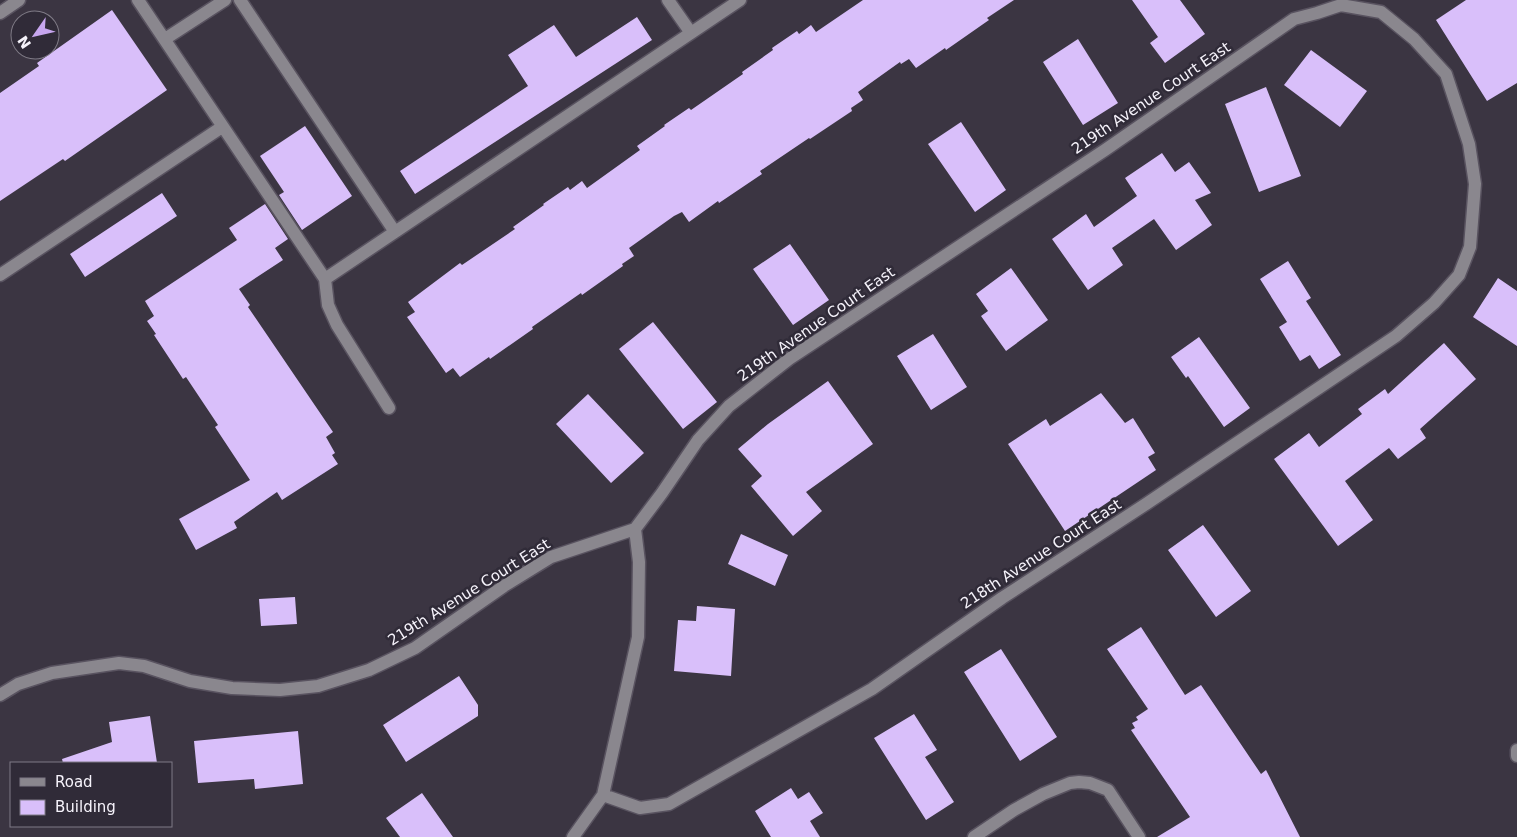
<svg xmlns="http://www.w3.org/2000/svg" width="1517" height="837" font-family="'DejaVu Sans',sans-serif">
  <rect width="100%" height="100%" fill="#3b3542"/>
  <!-- building -->
  <path fill="#d9bffa" d="M863,0h151l-27,18 2,2 -43,30 -1,-2 -29,20 -7,-9 -8,5 -1,-2 -42,30 5,8 -12,8 1,3 -42,28 -1,-1 -49,33 2,3 -43,29 -1,-2 -29,21 -7,-10 -8,4 -45,32 5,8 -12,8 1,2 -41,29 -1,-2 -49,34 1,2 -43,30 -1,-2 -29,20 -7,-9 -7,5 -39,-56 8,-5 -7,-10 52,-39 2,2 53,-36 -2,-2 31,-22 -1,-1 25,-17 2,3 12,-9 5,7 53,-38 -3,-4 28,-20 -1,-1 25,-17 2,2 52,-36 -1,-2 31,-22 -1,-2 25,-17 2,3 12,-9 5,7z
    M1132,0h48l25,34 -40,29 -15,-20 8,-6z
    M1466,0h51v83l-30,18 -51,-81z
    M112,10l55,80 -102,71 -2,-2 -63,42v-108l39,-27 -2,-3z
    M637,17l15,23 -237,154 -15,-23 128,-85 -20,-31 46,-30 22,32z
    M1078,39l40,64 -35,22 -40,-63z
    M1311,50l56,41 -27,36 -56,-42z
    M1266,87l35,89 -42,16 -34,-88z
    M961,122l45,68 -31,22 -47,-68z
    M305,126l47,70 -50,34 -23,-35 5,-3 -24,-36z
    M1162,153l13,19 14,-10 22,31 -16,7 17,25 -36,25 -22,-31 -42,29 11,17 -35,25 -36,-51 34,-25 8,13 43,-31 -12,-18z
    M162,193l15,23 -92,61 -15,-23z
    M265,204l23,35 -13,9 8,12 -44,29 11,16 -2,2 85,125 -7,5 9,16 -3,2 6,9 -56,36 -5,-8 -43,30 3,6 -41,22 -17,-31 71,-39 -35,-53 3,-2 -32,-48 -3,2 -29,-44 2,-1 -9,-13 7,-5 -9,-15 92,-61 -8,-12z
    M790,244l39,56 -36,25 -40,-56z
    M1288,261l23,37 -5,3 35,54 -22,14 -9,-14 -10,6 -21,-34 8,-5 -27,-43z
    M1011,268l37,52 -42,31 -25,-35 7,-5 -12,-17z
    M1498,278l19,13v55l-44,-29z
    M653,322l64,80 -34,27 -64,-80z
    M933,334l34,53 -36,23 -34,-54z
    M1199,337l51,71 -26,19 -36,-51 -2,2 -15,-21z
    M1444,343l32,36 -56,50 6,9 -28,21 -9,-11 -44,33 28,39 -35,26 -64,-87 35,-26 10,14 43,-33 -4,-5 27,-20 3,5z
    M828,381l45,63 -67,48 16,19 -29,25 -42,-50 11,-10 -24,-27 30,-25z
    M1101,393l24,30 8,-5 22,35 -7,4 8,13 -91,61 -57,-87 38,-25 4,7z
    M588,394l56,59 -33,30 -55,-59z
    M1203,525l48,66 -35,26 -48,-67z
    M741,534l47,21 -13,31 -47,-22z
    M295,597l2,27 -36,2 -2,-27z
    M697,606l38,3 -4,67 -57,-5 4,-51 18,1z
    M1141,627l44,68 16,-10 60,89 5,-4 34,67h-143l33,-20 -59,-87 4,-2 -3,-5 6,-3 -2,-3 12,-8 -41,-60z
    M1001,649l56,88 -37,24 -56,-89z
    M459,676l19,29v11l-72,46 -23,-37z
    M914,714l23,36 -12,7 29,45 -28,18 -52,-82z
    M150,716l7,47h-94l-1,-4 50,-17 -3,-20z
    M298,731l5,53 -48,5 -1,-10 -56,4 -4,-42z
    M791,788l7,11 11,-7 14,21 -13,8 10,16h-49l-16,-26z
    M422,793l31,44h-53l-14,-19z"/>
  <g fill="none" stroke-linecap="round" stroke-linejoin="round">
    <defs>
      <path id="minor" d="M138,0l187,279 3,26 9,20 52,83
        M240,0l155,232
        M668,0l23,33
        M0,13l19,-13
        M165,39l60,-39
        M0,275l222,-148
        M325,279l415,-279
        M0,695l18,-11 34,-11 67,-10 25,3 46,15 42,7 48,2 38,-4 51,-16 46,-22 89,-62 47,-29 84,-28 27,-36 36,-53 31,-34 60,-47 316,-209 189,-131 23,-6 24,-8 40,7 33,27 32,35 23,70 6,40 -5,63 -11,28 -25,28 -38,33 -250,168 -144,94 -130,91 -203,115 -29,4 -37,-13
        M1517,750v6
        M573,837l30,-42 35,-158 1,-75 -4,-33
        M974,837l40,-27 29,-16 27,-11 9,-1 11,1 18,7 31,47"/>
    </defs>
    <!-- minor casing -->
    <use href="#minor" stroke="#595360" stroke-width="15"/>
    <!-- minor -->
    <use href="#minor" stroke="#8a878e" stroke-width="12"/>
  </g>
  <g text-anchor="middle" dominant-baseline="central" stroke-width="5" stroke-linejoin="round" paint-order="stroke">
    <!-- street labels -->
    <g font-size="15" fill="#f6f3fb" stroke="#302b38">
      <text transform="translate(1151 98) rotate(-34)">219th Avenue Court East</text>
      <text transform="translate(816 324) rotate(-35)">219th Avenue Court East</text>
      <text transform="translate(1041 554) rotate(-33)">218th Avenue Court East</text>
      <text transform="translate(469 592) rotate(-32)">219th Avenue Court East</text>
    </g>
  </g>
  <!-- legend -->
  <rect x="10" y="762" width="162" height="65" fill="#302b38" stroke="#7f7b86"/>
  <rect x="20" y="778" width="25" height="8" fill="#8a878e" stroke="#7f7b86"/>
  <text x="55" y="787" font-size="15" fill="#f6f3fb">Road</text>
  <rect x="20" y="800" width="25" height="15" fill="#d9bffa" stroke="#7f7b86"/>
  <text x="55" y="812" font-size="15" fill="#f6f3fb">Building</text>
  <!-- north arrow -->
  <g transform="translate(35 35) rotate(236)"><circle r="24" fill="#302b38" stroke="#7f7b86"/>
  <path d="M0-4L9 19L0 12L-9 19Z" fill="#c7a6ef"/>
  <text y="-8" font-size="14" font-weight="bold" text-anchor="middle" fill="#f6f3fb">N</text>
  </g>
</svg>
